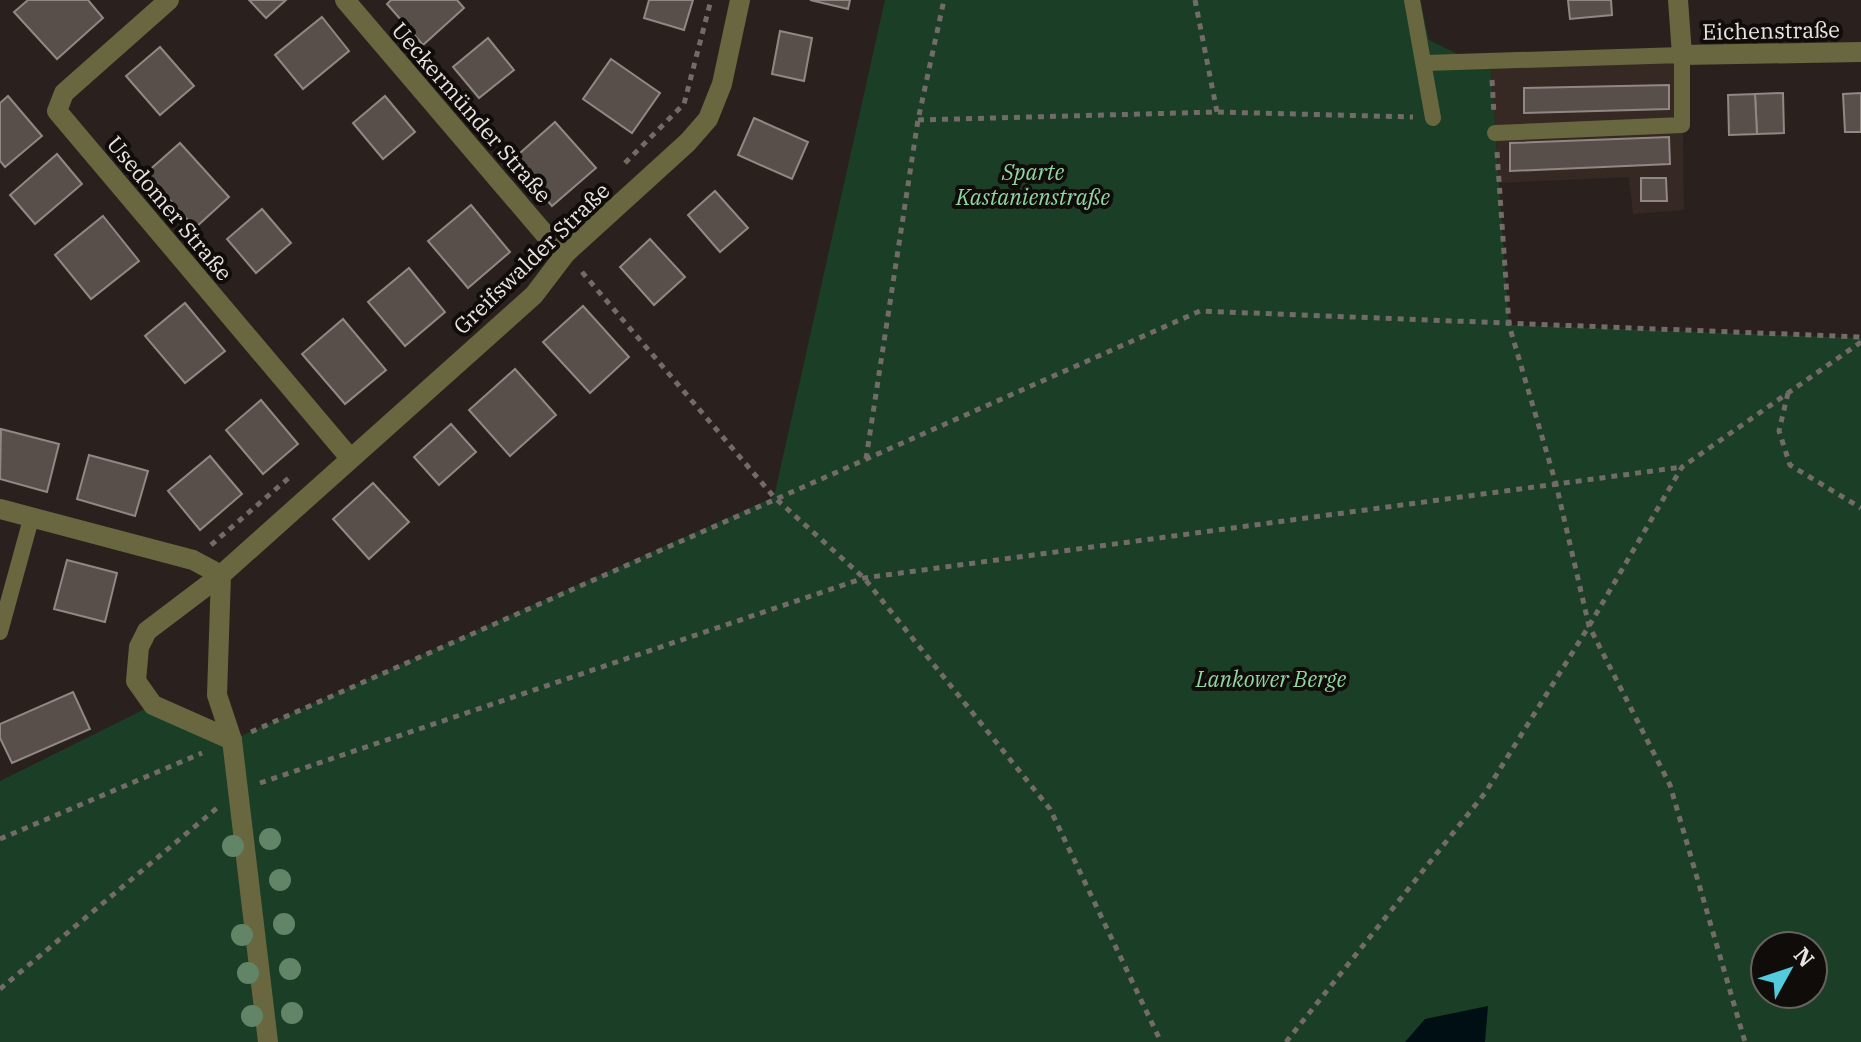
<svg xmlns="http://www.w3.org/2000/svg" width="1861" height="1042" viewBox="0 0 1861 1042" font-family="'IBM Plex Serif',serif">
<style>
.built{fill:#362822}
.green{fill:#1b3e26;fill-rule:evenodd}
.water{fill:#000f13}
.building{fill:#584f4b;stroke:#918783;stroke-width:2}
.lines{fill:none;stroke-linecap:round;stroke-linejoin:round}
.path{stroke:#736b68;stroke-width:5;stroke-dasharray:6 6;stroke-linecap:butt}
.service{stroke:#69673f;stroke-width:16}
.minor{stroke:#69673f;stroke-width:20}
.tree{fill:#628467}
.labels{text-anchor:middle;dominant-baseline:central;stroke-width:8;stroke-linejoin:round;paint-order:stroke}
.street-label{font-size:22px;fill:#e9e3e1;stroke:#100c0a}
.park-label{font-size:22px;font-style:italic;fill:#90d5a2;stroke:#100c0a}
</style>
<rect width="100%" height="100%" fill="#2a211e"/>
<polygon class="built" points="1682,55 1684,210 1633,214 1629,177 1499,183 1490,60"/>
<path class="green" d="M885 0H1420L1429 40 1491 70 1509 325 1861 338V1042H0V781L153 705 232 740 774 497ZM1765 946H1813V994H1765Z"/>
<polygon class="water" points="1488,1006 1485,1042 1405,1042 1425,1019"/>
<g class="building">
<polygon points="28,0 88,0 103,18 57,59 14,12"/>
<polygon points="249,0 286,0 266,18"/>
<polygon points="391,0 457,0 464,8 423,45 387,4"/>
<polygon points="649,0 693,0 684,30 644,18"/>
<polygon points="810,0 850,0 848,9"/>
<polygon points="1568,0 1611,0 1612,15 1570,19"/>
<polygon points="322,17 349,51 303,89 275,55"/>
<polygon points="780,31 812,38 804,81 772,74"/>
<polygon points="488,38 514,70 479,98 453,67"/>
<polygon points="160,47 194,86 160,115 126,76"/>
<polygon points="611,59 660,93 632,133 583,99"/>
<polygon points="1669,85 1669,109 1524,113 1524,88"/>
<polygon points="1783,93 1784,133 1757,134 1755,94"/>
<polygon points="1861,93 1861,132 1845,132 1843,94"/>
<polygon points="1755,94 1757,134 1729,135 1728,95"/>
<polygon points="8,96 42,136 5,167 0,161 0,103"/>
<polygon points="385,96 415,132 383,159 353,123"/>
<polygon points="754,118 808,142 792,179 738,155"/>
<polygon points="555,122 596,168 552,206 512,160"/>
<polygon points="1669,137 1670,164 1510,171 1510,143"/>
<polygon points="180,143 229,197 195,228 146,173"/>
<polygon points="57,154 82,184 35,224 10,195"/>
<polygon points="1641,178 1666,178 1667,201 1641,201"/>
<polygon points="715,191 748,228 720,252 688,215"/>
<polygon points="471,205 510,252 468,288 428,241"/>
<polygon points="262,209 291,243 256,273 227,239"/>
<polygon points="103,216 139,261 91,299 55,255"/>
<polygon points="650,239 685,277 654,305 620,267"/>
<polygon points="409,268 445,312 405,346 368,302"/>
<polygon points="185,303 225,351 185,383 145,336"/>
<polygon points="583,306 629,357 590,393 543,342"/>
<polygon points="343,319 386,370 345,404 302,354"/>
<polygon points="515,369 556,415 510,456 469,410"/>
<polygon points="261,400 298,444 263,474 226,430"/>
<polygon points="451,424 476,452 439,485 414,457"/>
<polygon points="1,429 59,444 47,492 0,479"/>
<polygon points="89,455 148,471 135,516 77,499"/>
<polygon points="210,456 242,494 200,530 168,491"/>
<polygon points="373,483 409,522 369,559 333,519"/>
<polygon points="67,560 117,573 105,622 54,609"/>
<polygon points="73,692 90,729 12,763 0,738 0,724"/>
</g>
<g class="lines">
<g class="path">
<polyline points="1195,0 1217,112"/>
<polyline points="1492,80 1494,114"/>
<polyline points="918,120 1217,112 1413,117"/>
<polyline points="1497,152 1509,325 1556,484 1589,626 1670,785 1745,1042"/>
<polyline points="625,163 684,104 711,0"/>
<polyline points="582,272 774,497 864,578 1050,809 1161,1042"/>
<polyline points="1788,393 1779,431 1790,465 1861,508"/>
<polyline points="866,459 918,120 944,0"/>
<polyline points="211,545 291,476"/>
<polyline points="251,732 1200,311 1861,337"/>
<polyline points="260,783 864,578 1682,467"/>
<polyline points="0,839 202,753"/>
<polyline points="0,989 217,808"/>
<polyline points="1286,1042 1485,793 1589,626 1682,467 1861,342"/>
</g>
<g class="service">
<polyline points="1412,0 1433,118"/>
<polyline points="1425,63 1682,55 1682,125 1495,133"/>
<polyline points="0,632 31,519"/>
</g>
<g class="minor">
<polyline points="169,0 64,93 57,111 350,458"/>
<polyline points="345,0 549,239 566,253"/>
<polyline points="1678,0 1682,55 1861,52"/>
<polyline points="0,509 193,560 221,575"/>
<polyline points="221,575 217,695 232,740 268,1042"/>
<polyline points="232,740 153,705 136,681 139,647 147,631 221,575 534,295 566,253 688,142 708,119 722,84 740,0"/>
</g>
</g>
<g class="tree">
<circle cx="270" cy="839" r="11"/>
<circle cx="233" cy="846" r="11"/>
<circle cx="280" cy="880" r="11"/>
<circle cx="284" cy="924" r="11"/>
<circle cx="242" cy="935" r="11"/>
<circle cx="290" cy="969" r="11"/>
<circle cx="248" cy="973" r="11"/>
<circle cx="292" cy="1013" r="11"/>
<circle cx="252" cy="1016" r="11"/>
</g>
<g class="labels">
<g class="street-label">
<text transform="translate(1771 30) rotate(-1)">Eichenstraße</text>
<text transform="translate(472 112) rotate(49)">Ueckermünder Straße</text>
<text transform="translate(170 208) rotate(50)">Usedomer Straße</text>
<text transform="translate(531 258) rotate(-44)">Greifswalder Straße</text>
</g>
<g class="park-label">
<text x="1033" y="171">Sparte<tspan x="1033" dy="25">Kastanienstraße</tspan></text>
<text x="1271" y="678">Lankower Berge</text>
</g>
</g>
<g transform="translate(1789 970) rotate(50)"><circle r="38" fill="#100c0a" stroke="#676260" stroke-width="2"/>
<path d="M0-6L14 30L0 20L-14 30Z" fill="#54cadd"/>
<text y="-12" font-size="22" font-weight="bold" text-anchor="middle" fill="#e9e3e1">N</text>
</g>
</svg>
